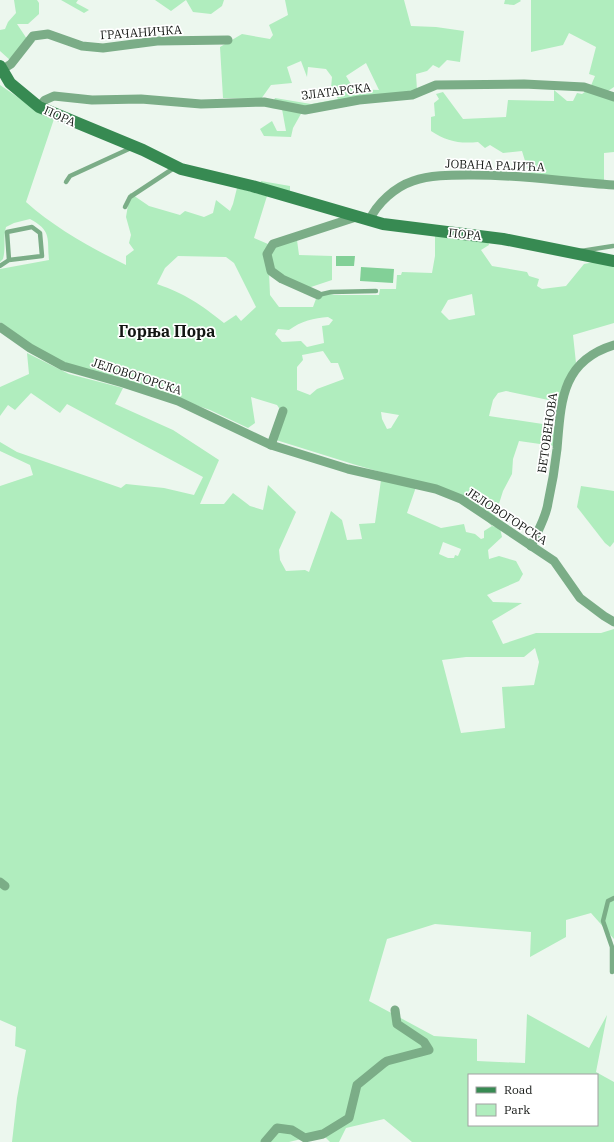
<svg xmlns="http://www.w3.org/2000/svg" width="614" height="1142" viewBox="0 0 614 1142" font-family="'IBM Plex Serif',serif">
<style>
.green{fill:#b0edbe;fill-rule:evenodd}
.water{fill:#82d097}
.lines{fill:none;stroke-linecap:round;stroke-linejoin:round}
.lane{stroke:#7bad87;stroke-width:4.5}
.street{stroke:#7bad87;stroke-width:9}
.secondary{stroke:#378a52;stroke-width:12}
.labels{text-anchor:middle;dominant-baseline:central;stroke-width:3.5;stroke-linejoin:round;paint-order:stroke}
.street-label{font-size:12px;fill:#131613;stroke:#fff}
.district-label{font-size:16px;font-weight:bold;fill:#131613;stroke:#fff}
</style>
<rect width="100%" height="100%" fill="#ecf7ee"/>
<g class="green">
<polygon points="14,0 37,0 39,3 39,14 28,24 17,24 27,39 10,60 0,51 0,30 5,29 8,22 16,13"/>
<polygon points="61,0 78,0 76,3 89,10 84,13"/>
<polygon points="155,0 224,0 222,6 211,14 193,12 186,0 171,11"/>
<path d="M285 0H404L411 26 436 27 464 31 460 62 447 60 439 68 433 65 427 71 416 74 417 90 302 112 293 128 291 137 264 136 260 129 272 121 277 131H286L282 109 270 108 275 98 311 104 338 99 331 88 332 77 326 69 308 67 307 77 301 61 287 67 292 83 271 85 261 99 223 98 220 47 242 34 270 39 273 35 269 25 288 15ZM366 63 379 90 354 89 346 76Z"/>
<polygon points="505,0 520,0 521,1 514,5 504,4"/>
<path d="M531 0H614V87L608 91 614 98V152L604 153V181L529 174 522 151 503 153 490 145 485 148 478 142C459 144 446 141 431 131V117L435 116 434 103 439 99 436 94 443 92 463 119 506 117 508 100 554 101V90L567 101H573L577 93 582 94 590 88 595 76 589 74 596 47 569 33 563 45 531 52Z"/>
<path d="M0 85 38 111 54 119 26 202C55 228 91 248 126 265V256L134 250 129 243 131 235 126 217 130 193 149 206 180 215 185 211 204 217 213 213 216 200 230 211 233 204 237 188 267 196 254 238 275 247 297 240 299 255 332 256V280L308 288 269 272 270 295 279 307H313L317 296 329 293 334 295H379L380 289H396L397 275H401L402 272 432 273 435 256V236L488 241 489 245 481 250 492 266 527 272 529 276 539 279 537 286 542 289 566 286 584 264 614 258V323L573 335 576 363 563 384 558 402 506 391 498 393 493 400 489 416 556 426 554 446 519 441 513 459 512 474 503 491 492 526 500 528 502 537 488 550 489 559 499 556 516 561 523 574 519 581 487 595 493 602 522 603 492 621 503 644 536 633H601L614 629V939L591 913 566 920V937L530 957 531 932 435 924 387 939 369 1001 434 1036 477 1039V1061L525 1063 527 1014 589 1048 607 1015 596 1072 614 1082V1142H412L384 1119 346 1128 339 1142H330L322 1134 289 1142H12L17 1098 26 1050 15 1046 16 1027 0 1020V486L33 475 30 465 0 451V442L17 452 121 488 126 484 164 488 194 495 203 477 67 404 60 413 31 393 15 410 8 405 0 416V387L29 374 27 353 69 374 123 388 115 404 173 430 219 460 200 504H224L233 493 250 506 263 510 268 485 296 512 279 550 280 560 286 571 305 570 309 572 331 511 342 520 347 540 362 539 359 524 375 523 381 480 416 487 407 513 441 528 464 524 466 532 475 534 481 539 484 538V531L492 526 458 494 356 465 276 440 281 411 277 405 251 397 255 423 248 428 210 410 105 374 57 363 0 322V269L49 260C47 238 52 231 30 219L14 223 6 227C3 238 6 248 3 259L0 262ZM178 256 226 257 234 263 256 307 241 321 236 315 224 323C200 304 186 294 157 284L165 268ZM472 294 475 315 449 320 441 312 448 300ZM328 317 333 320 329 325 322 326 324 343 307 347 301 341 282 342 275 334 278 329 289 330C301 321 314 318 328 317ZM323 351 331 363H338L344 379 317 389 310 395 297 390V367L303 360 302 355ZM381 412 399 415 391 428 387 429 382 419ZM443 542 461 549 458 556 455 555 454 558H448L439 554ZM535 648 539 662 534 685 502 687 505 728 461 733 442 660 466 657H524ZM469 1075H597V1125H469Z"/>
<polygon points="261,181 290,186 290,193 260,184"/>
<polygon points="581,486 614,491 614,542 610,547 605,543 577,507"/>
</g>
<g class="water">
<polygon points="336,256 355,256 354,266 336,266"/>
<polygon points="361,267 394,269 393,283 360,281"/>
</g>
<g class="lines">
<g class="lane">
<polyline points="66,182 70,176 131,148"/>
<polyline points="125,207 130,197 174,168"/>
<polyline points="581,251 613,246"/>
<polyline points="0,266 9,260 42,256 40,233 32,227 7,232 9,260"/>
<polyline points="318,295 331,292 376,291"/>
<polyline points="612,972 612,947 603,921 608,901 614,898"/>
</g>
<g class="street">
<polyline points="0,71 11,64 33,36 48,34 82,46 103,48 157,41 228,40"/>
<polyline points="39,107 45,100 54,96 92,100 141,99 201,104 264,102 305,110 359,100 412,95 436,85 524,84 584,87 614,97"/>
<path d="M369 221C377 203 395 187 413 181 430 175 450 175 468 175 517 174 565 182 614 185"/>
<polyline points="318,295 282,279 271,271 267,254 273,244 356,217"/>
<polyline points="0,327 30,348 63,366 123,383 178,401 271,445 348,469 436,489 461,499 554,561 580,598 604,616 614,622"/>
<polyline points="271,445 283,411"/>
<path d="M531 546C537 532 546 518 548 503 552 485 555 467 557 449 561 402 561 361 614 345"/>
<polyline points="0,882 5,886"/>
<polyline points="265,1142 277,1128 292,1130 305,1138 323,1134 349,1118 357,1085 384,1063 387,1061 429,1050 424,1042 397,1024 395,1010"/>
</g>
<polyline class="secondary" points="0,66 10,83 39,107 143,150 181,169 252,186 383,224 503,239 614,261"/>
</g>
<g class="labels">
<g class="street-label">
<text transform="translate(141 32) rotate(-4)">ГРАЧАНИЧКА</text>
<text transform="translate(336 91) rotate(-7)">ЗЛАТАРСКА</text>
<text transform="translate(60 116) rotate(24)">ПОРА</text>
<text transform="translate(495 165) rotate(2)">ЈОВАНА РАЈИЋА</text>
<text transform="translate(465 234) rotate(6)">ПОРА</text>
<text transform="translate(137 376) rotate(18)">ЈЕЛОВОГОРСКА</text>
<text transform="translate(547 433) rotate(-82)">БЕТОВЕНОВА</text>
<text transform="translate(507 516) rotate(33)">ЈЕЛОВОГОРСКА</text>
</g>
<g class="district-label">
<text x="167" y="331">Горња Пора</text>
</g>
</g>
<rect x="468" y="1074" width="130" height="52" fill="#ffffff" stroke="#a1a2a1"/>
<rect x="476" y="1087" width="20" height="6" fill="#378a52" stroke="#a1a2a1"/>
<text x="504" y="1094" font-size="12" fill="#131613">Road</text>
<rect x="476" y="1104" width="20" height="12" fill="#b0edbe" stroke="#a1a2a1"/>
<text x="504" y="1114" font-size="12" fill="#131613">Park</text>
</svg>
